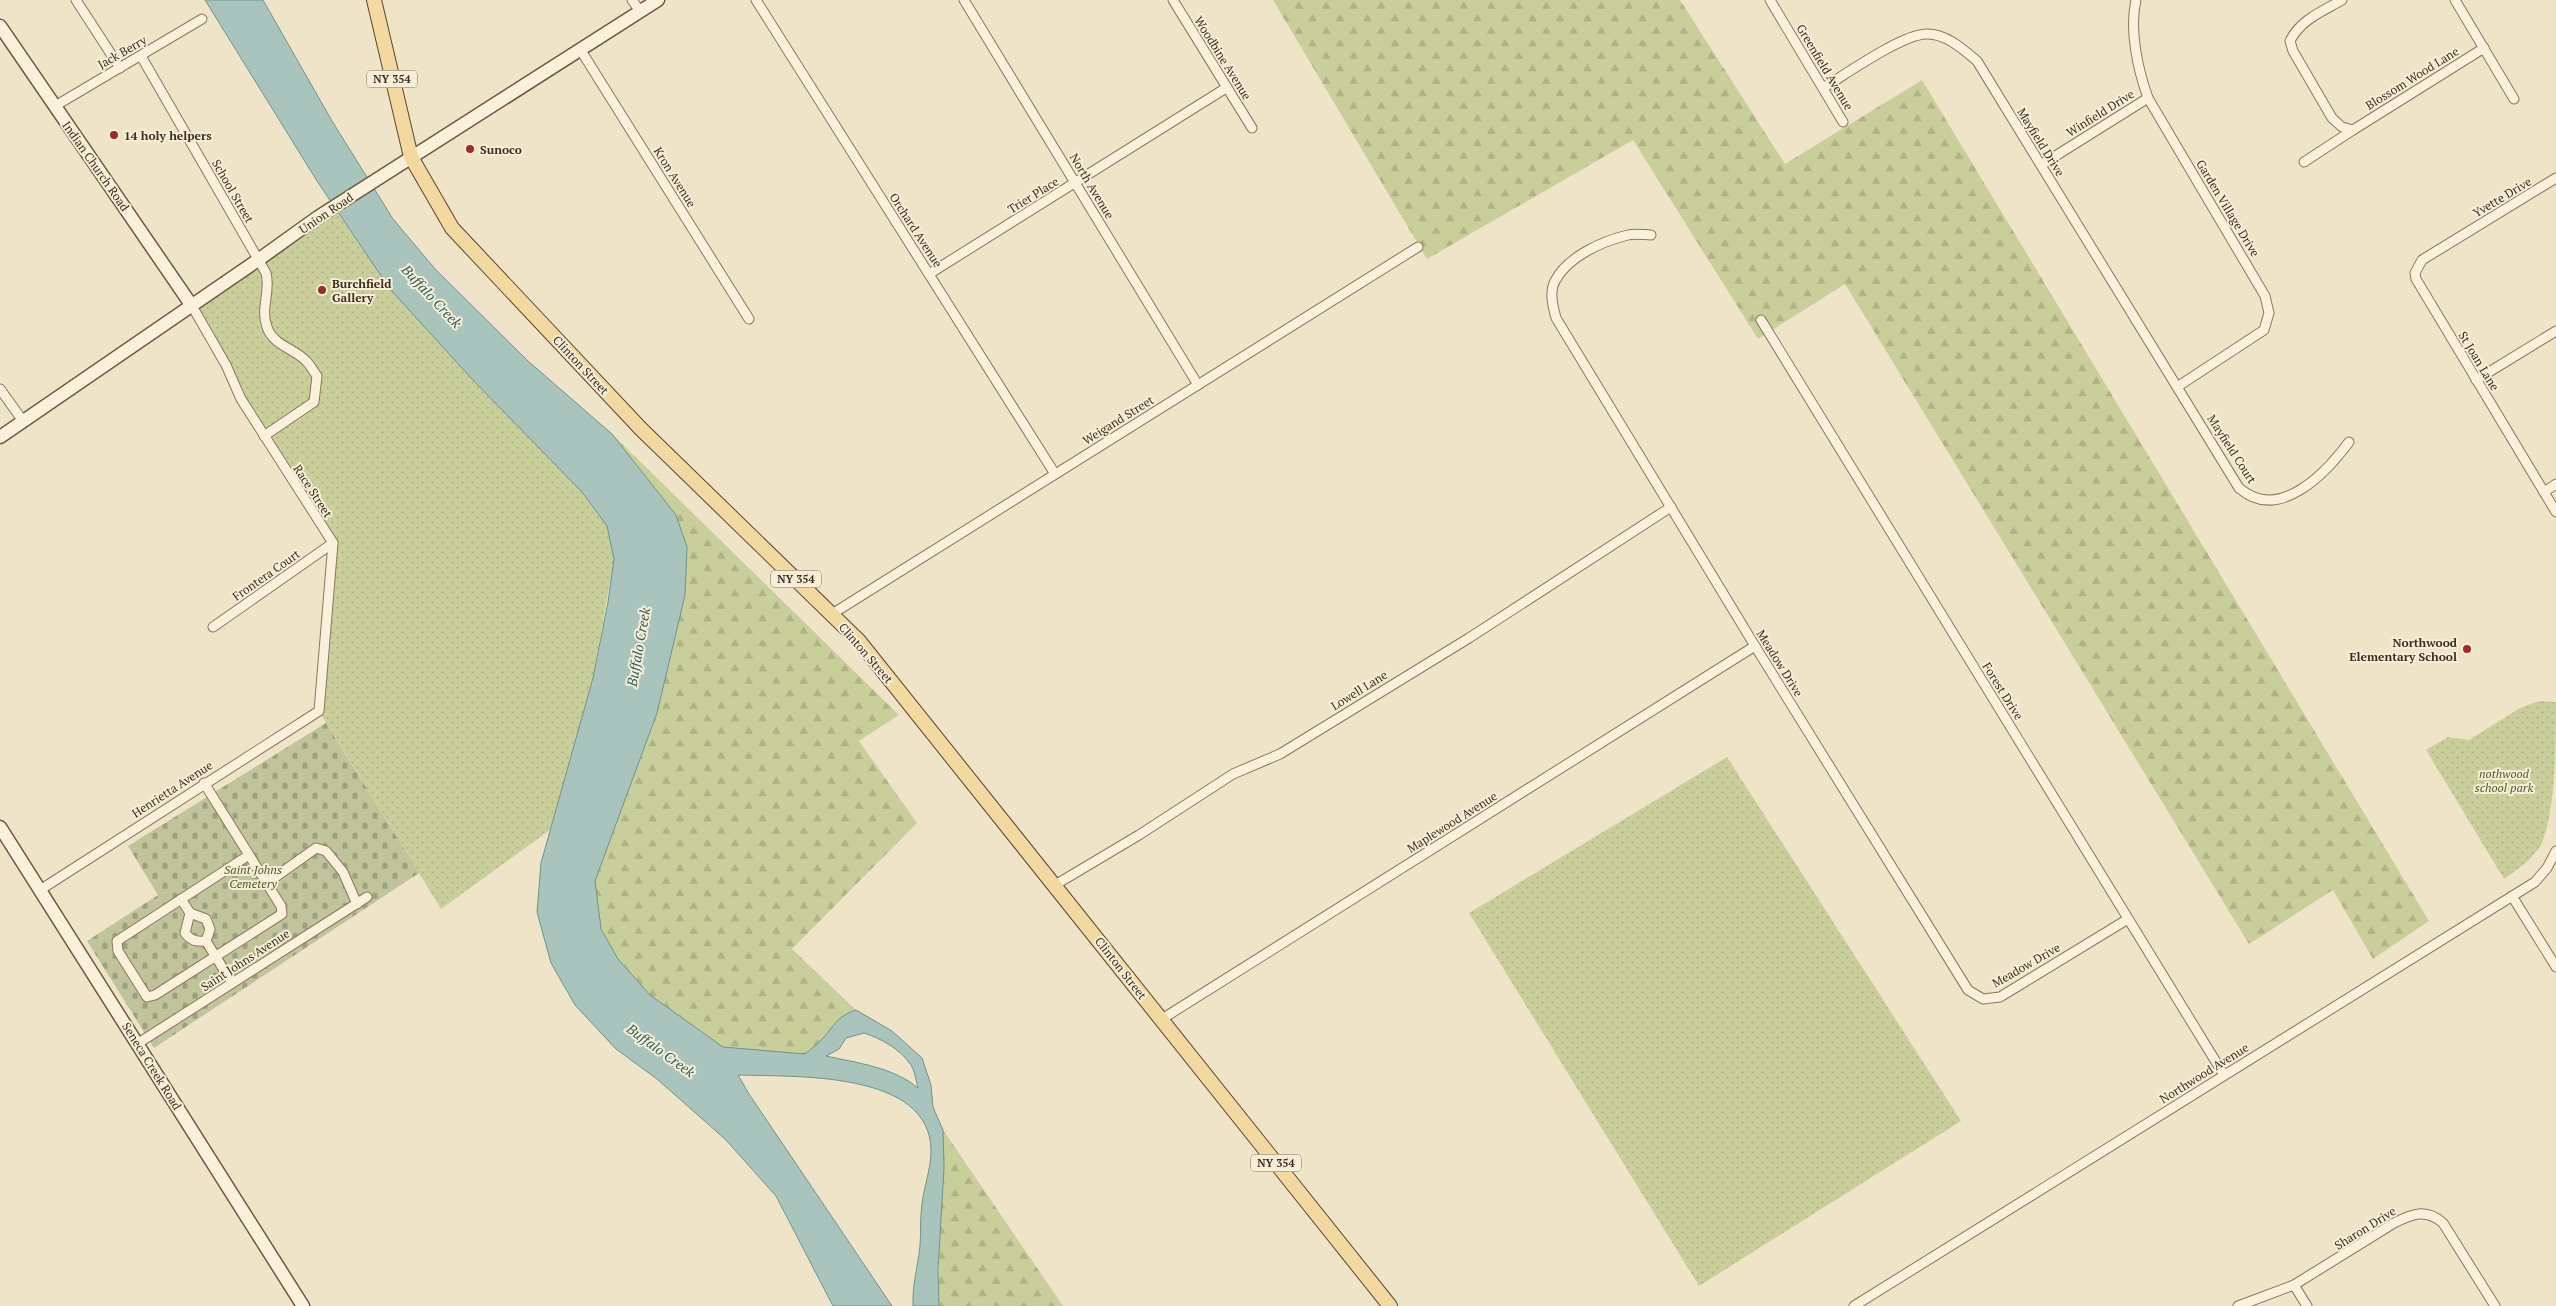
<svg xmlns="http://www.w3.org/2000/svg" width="2556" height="1306" viewBox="0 0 2556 1306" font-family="'PT Serif',serif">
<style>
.green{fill:url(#green-dots)}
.forest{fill:url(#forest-firs)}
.cemetery{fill:url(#cemetery-stones)}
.water{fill:#a9c4bc;stroke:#6f938a;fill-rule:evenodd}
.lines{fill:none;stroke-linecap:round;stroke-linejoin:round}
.street-casing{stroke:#8d765c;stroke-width:11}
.secondary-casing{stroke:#6f573f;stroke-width:15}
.primary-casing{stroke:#5b4430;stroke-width:16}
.street{stroke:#faf1dc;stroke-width:9}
.secondary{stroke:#faf1dc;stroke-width:12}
.primary{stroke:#f3d9a0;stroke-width:14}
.poi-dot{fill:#9e2a2b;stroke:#f7eed8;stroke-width:2}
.labels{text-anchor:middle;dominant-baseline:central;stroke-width:4;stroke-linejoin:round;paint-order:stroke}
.shield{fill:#f7eed8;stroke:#756857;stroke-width:1}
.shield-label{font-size:11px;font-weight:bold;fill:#3d2e20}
.street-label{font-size:12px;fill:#3d2e20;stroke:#f7eed8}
.poi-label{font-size:12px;font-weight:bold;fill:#3d2e20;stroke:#f7eed8;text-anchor:start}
.park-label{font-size:12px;font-style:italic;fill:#4d5a26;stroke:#f7eed8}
.water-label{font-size:14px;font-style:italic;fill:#2f5d5a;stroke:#f7eed8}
</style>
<defs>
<pattern id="green-dots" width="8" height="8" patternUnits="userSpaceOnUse" patternTransform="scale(1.25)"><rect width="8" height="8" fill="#c9cf9b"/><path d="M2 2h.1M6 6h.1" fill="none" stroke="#aeb285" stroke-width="1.8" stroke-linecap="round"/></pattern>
<pattern id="forest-firs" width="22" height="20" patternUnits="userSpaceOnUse" patternTransform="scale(1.25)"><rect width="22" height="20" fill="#c9cf9b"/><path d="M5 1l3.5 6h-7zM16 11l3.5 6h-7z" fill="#aeb285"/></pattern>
<pattern id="cemetery-stones" width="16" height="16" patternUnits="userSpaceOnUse" patternTransform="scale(1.25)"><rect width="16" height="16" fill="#bfc49a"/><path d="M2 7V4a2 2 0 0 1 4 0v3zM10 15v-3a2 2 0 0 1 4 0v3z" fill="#9ca07d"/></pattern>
</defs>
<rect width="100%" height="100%" fill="#f0e4c8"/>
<g class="green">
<polygon points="335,209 390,289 582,492 607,526 614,559 593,678 550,830 441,909 319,711 333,543 293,483 192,306"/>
<path d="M2539 701 2556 702C2556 744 2556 810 2541 845 2532 860 2518 869 2504 879L2426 750 2448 737 2469 740 2520 708Z"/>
<polygon points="1727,757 1961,1121 1699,1286 1469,913"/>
</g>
<g class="forest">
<polygon points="1273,0 1680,0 1785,164 1922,80 2429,921 2373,959 2333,890 2249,944 1845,284 1758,339 1633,140 1427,259"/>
<path d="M612 434 899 715 859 741 917 823 792 949 856 1010C836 1017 836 1024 823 1038 818 1044 811 1049 805 1054L723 1047 650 995 618 959 601 929 595 881 657 713 685 595 676 515Z"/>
<path d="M943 1130 1063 1306H939C937 1247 945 1189 943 1130Z"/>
</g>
<polygon class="cemetery" points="326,723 419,873 154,1048 87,941 158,895 128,846"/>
<path class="water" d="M205 0H263L332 121 393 219 436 270 528 361 612 434 676 515 687 547 685 595 657 713 595 881 601 929 618 959 650 995 723 1047 805 1054C811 1049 818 1044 823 1038 836 1024 836 1017 856 1010L892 1031 922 1058 931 1085 933 1107 943 1130 944 1168 938 1270 939 1306H913C912 1285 918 1266 920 1246 921 1232 920 1217 922 1204 924 1187 931 1168 931 1151 931 1070 794 1077 738 1075L749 1094 892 1306H833L776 1196 725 1139 657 1079 616 1049 575 1005 551 963 537 912 541 863 593 678 608 602 614 559 607 526 582 492 471 378 390 289 317 181ZM864 1033C882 1039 900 1049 911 1065 915 1071 916 1081 918 1088 893 1067 857 1063 826 1056L839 1049 846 1038Z"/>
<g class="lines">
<g class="street-casing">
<g id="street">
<polyline points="76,0 120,68"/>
<polyline points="632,0 640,11"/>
<polyline points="756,0 1055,474"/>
<polyline points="964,0 1198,385"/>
<polyline points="1173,0 1252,128"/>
<polyline points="1770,0 1843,122"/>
<path d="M2136 0C2129 30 2138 70 2148 98L2265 296 2269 313 2264 330 2177 387"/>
<path d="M2342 0C2323 11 2300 20 2290 41L2293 51 2332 118 2342 127 2353 130 2484 48"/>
<polyline points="2455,0 2514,99"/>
<polyline points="580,49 749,319"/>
<path d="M141 56 266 273C271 291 260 309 267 327 273 345 293 348 305 360 310 364 313 371 317 376L314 402 264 436"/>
<path d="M1823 88C1846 74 1901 35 1926 34 1945 33 1963 49 1977 61L2239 488C2279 523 2326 473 2349 442"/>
<polyline points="55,106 202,19"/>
<polyline points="2304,162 2353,130"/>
<polyline points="2041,165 2148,98"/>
<polyline points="2556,178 2422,260 2415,273 2416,279 2556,512"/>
<path d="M1651 235C1644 235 1635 233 1628 235 1603 241 1568 256 1555 281 1549 292 1553 307 1556 318L1755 646 1968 990 1983 999 2000 997 2128 919"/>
<polyline points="929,274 1226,88"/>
<polyline points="1761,320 2224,1075"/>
<polyline points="2476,380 2556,331"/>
<polyline points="0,389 23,421"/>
<polyline points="2544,492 2556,484"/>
<polyline points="832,614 1418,247"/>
<polyline points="213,627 333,543"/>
<polyline points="204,783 281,906 282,914 155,995 147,997 118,951 117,941 249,855"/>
<polyline points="267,883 316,848 326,851 343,872 357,904"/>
<polyline points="1055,885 1139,835 1233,774 1280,754 1469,638 1671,507"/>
<polyline points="40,890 319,711 333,543 241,399 226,365 192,306"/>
<polyline points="2512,896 2556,967"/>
<polyline points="181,899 190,913 206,919 210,929 206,941 232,983"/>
<path d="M190 913 185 933C191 941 197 942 206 941"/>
<polyline points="1162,1019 1755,646"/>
<polyline points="137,1044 367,897"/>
<polyline points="2294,1285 2307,1306"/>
<polyline points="1854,1306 2535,882 2547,868 2556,851"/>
<path d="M2238 1306 2294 1285 2394 1223C2412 1214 2426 1208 2443 1223L2495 1306"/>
</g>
</g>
<g class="secondary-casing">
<g id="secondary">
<polyline points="0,26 192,306"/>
<polyline points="0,437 258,260 318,217 658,0"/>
<polyline points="0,827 303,1306"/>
</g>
</g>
<g class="primary-casing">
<polyline id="primary" points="374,0 411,157 452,228 641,429 859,641 1390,1306"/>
</g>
<use href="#street" class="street"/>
<use href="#secondary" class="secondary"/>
<use href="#primary" class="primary"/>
</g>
<g class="poi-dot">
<circle cx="114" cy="135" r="5"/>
<circle cx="470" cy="149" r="5"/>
<circle cx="322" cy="290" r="5"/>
<circle cx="2467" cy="649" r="5"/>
</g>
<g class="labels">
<g class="shield">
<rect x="367" y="70.5" width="50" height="17" rx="4"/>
<rect x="771" y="570.5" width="50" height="17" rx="4"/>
<rect x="1251" y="1154.5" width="50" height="17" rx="4"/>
</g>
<g class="shield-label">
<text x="392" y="79">NY 354</text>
<text x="796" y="579">NY 354</text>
<text x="1276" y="1163">NY 354</text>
</g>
<g class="street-label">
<text transform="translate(122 52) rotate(-30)">Jack Berry</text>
<text transform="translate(1223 58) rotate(58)">Woodbine Avenue</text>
<text transform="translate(1825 67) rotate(59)">Greenfield Avenue</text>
<text transform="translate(2412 78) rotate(-32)">Blossom Wood Lane</text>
<text transform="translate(2100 113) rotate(-32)">Winfield Drive</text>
<text transform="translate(2041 142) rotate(58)">Mayfield Drive</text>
<text transform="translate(96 166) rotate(55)">Indian Church Road</text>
<text transform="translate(675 177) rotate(58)">Kron Avenue</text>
<text transform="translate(1092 186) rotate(59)">North Avenue</text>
<text transform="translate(233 191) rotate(60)">School Street</text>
<text transform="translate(1033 195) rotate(-32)">Trier Place</text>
<text transform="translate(2502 197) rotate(-31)">Yvette Drive</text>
<text transform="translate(2228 208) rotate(59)">Garden Village Drive</text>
<text transform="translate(326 213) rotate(-34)">Union Road</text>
<text transform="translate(916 230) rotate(57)">Orchard Avenue</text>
<text transform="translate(2479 361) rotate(59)">St Joan Lane</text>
<text transform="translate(581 365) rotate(47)">Clinton Street</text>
<text transform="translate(1118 420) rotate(-32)">Weigand Street</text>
<text transform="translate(2232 449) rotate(57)">Mayfield Court</text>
<text transform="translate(313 491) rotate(57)">Race Street</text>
<text transform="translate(266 575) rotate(-35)">Frontera Court</text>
<text transform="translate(866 653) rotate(49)">Clinton Street</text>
<text transform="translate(1780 663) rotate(58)">Meadow Drive</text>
<text transform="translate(1359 690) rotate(-32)">Lowell Lane</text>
<text transform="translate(2003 691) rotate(58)">Forest Drive</text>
<text transform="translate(172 789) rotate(-33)">Henrietta Avenue</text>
<text transform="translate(1452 822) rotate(-32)">Maplewood Avenue</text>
<text transform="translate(245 960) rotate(-33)">Saint Johns Avenue</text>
<text transform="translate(2026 965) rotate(-30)">Meadow Drive</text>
<text transform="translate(1121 968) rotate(52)">Clinton Street</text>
<text transform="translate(152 1066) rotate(58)">Seneca Creek Road</text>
<text transform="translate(2204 1073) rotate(-32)">Northwood Avenue</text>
<text transform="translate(2365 1228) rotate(-32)">Sharon Drive</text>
</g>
<g class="poi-label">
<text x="124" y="135">14 holy helpers</text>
<text x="480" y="149">Sunoco</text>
<text x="332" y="283">Burchfield<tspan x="332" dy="14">Gallery</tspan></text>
<text x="2457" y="642" text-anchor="end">Northwood<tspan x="2457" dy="14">Elementary School</tspan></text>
</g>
<g class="park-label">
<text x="2504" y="773">nothwood<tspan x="2504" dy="14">school park</tspan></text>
<text x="253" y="869">Saint Johns<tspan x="253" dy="14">Cemetery</tspan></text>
</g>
<g class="water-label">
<text transform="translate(432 296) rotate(47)">Buffalo Creek</text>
<text transform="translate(638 647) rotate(-80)">Buffalo Creek</text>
<text transform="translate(661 1050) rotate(36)">Buffalo Creek</text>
</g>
</g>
</svg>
